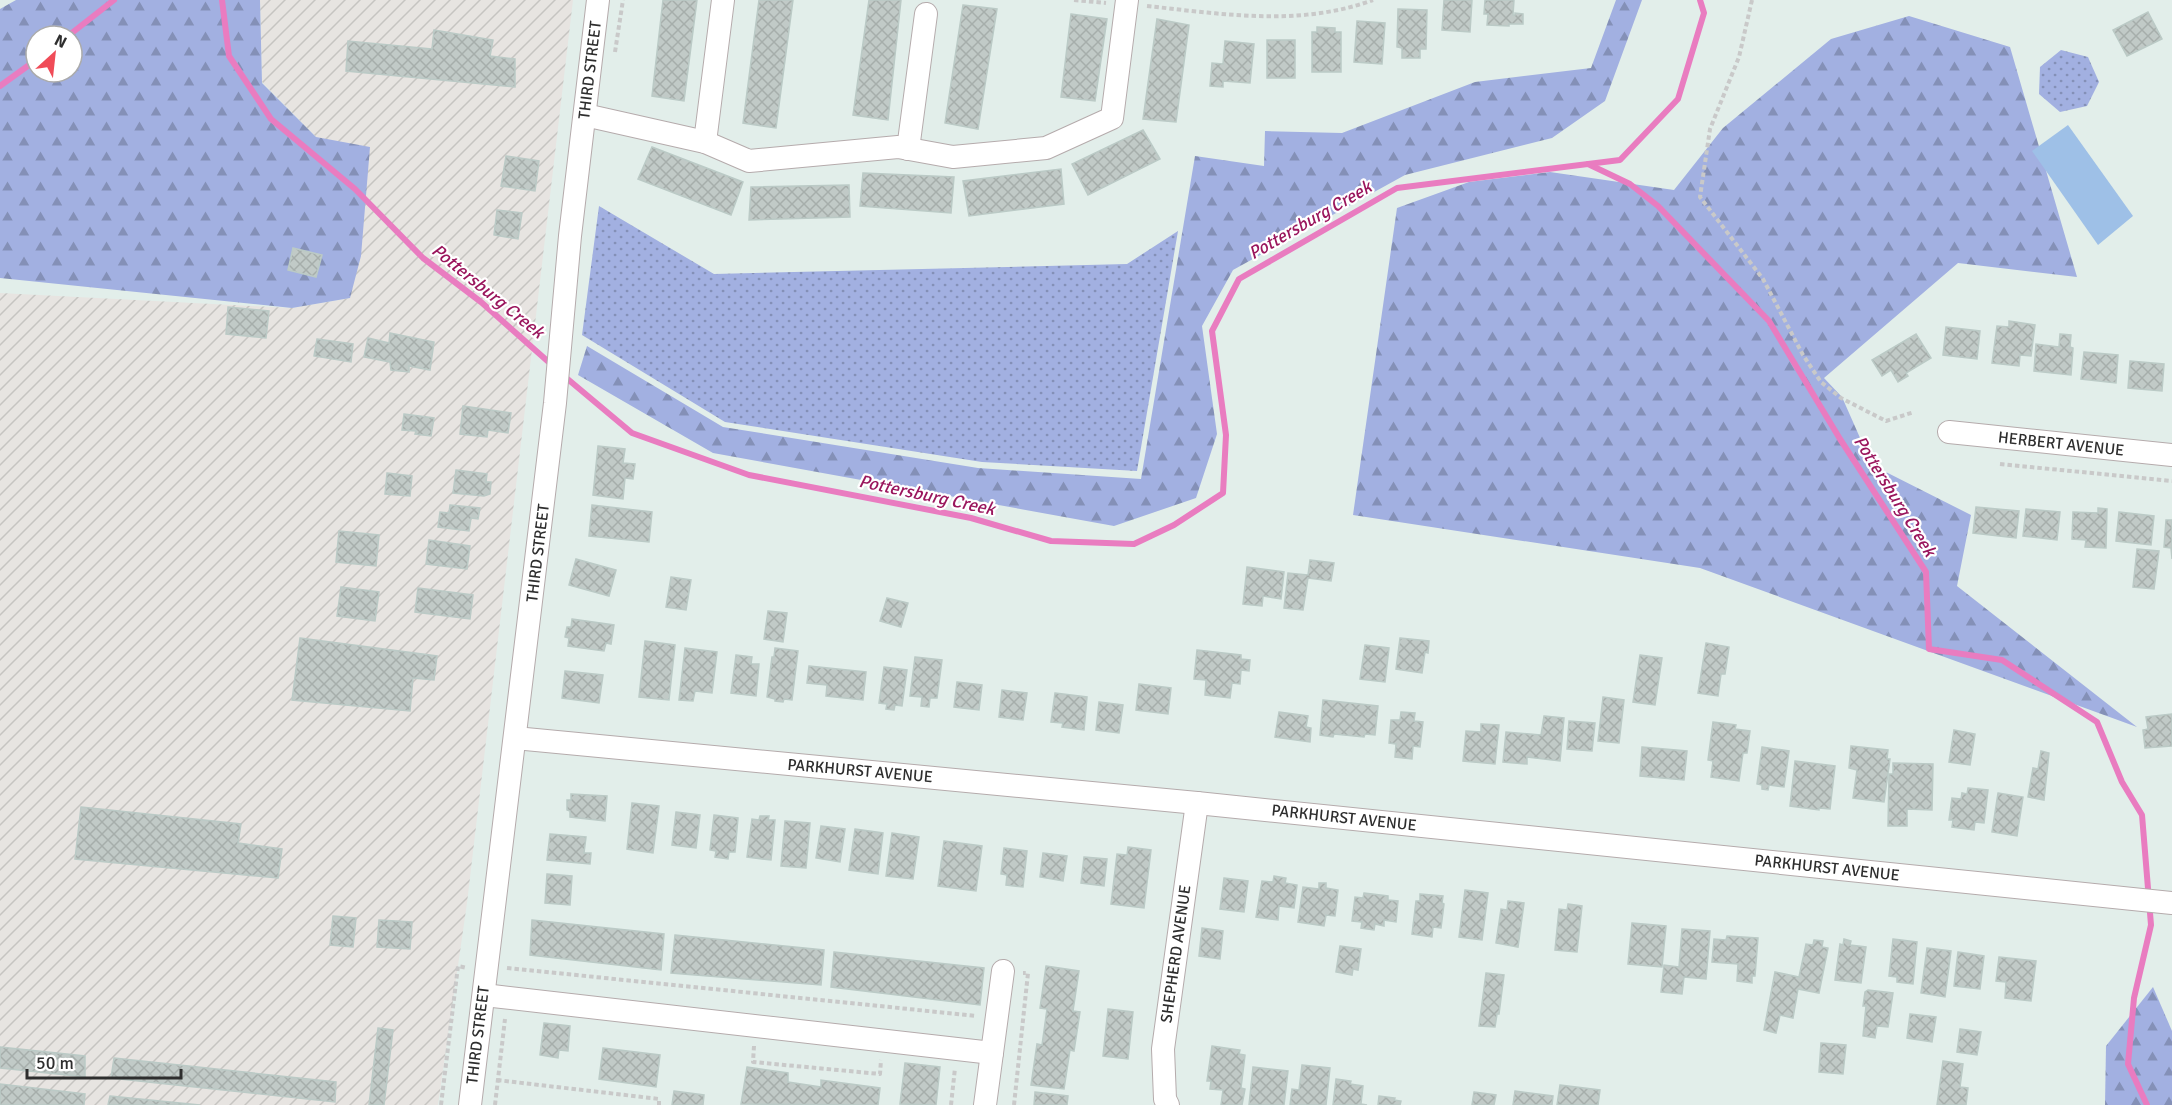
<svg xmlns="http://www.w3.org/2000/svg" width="2172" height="1105" viewBox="0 0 2172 1105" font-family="Signika,sans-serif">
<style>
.industrial{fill:url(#industrial-furrows)}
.green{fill:url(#green-dots)}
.forest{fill:url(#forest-firs);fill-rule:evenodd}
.pitch{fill:#9ec0e7}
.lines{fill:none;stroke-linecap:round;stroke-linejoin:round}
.stream{stroke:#e97cc0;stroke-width:6}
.building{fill:url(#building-cross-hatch);stroke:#bbcac6;stroke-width:1.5}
.minor-casing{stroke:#b5abac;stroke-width:24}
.path{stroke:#c9c9c9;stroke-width:4;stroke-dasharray:4.5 3;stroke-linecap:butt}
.minor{stroke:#fff;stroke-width:22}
.labels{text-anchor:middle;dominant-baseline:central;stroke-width:4.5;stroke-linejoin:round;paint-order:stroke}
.street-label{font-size:16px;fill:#2e2e2e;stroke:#fff}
.water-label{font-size:18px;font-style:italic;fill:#9a165d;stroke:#fff}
</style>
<defs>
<pattern id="industrial-furrows" width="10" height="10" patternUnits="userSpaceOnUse" patternTransform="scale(1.5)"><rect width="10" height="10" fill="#e7e4e1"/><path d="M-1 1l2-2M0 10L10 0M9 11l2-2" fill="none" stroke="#c6c4c1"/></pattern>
<pattern id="green-dots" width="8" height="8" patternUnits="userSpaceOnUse" patternTransform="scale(1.5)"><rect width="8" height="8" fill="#a2b0e1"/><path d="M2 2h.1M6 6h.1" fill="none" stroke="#8490b7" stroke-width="1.8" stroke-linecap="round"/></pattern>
<pattern id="forest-firs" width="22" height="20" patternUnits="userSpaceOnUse" patternTransform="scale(1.5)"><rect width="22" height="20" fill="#a2b0e1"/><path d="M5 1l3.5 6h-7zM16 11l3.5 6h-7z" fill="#8490b7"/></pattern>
<pattern id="building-cross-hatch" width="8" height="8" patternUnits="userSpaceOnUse" patternTransform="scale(1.5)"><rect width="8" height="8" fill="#c1cac7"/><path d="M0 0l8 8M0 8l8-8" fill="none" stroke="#a6aeab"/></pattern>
</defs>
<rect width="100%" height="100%" fill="#e2eeea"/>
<polygon class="industrial" points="260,0 573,0 467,903 438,1105 0,1105 0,293 292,308 350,298 316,137 262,82"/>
<g class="green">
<polygon points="2061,50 2088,57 2099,82 2087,106 2060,112 2039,94 2040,67"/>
<polygon points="599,206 714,274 1127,264 1178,231 1137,471 982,462 725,422 582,335"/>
</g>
<g class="forest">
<path d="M16 0H260L262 83 316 137 370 147 361 256 350 298 292 308 0 278V9ZM36 36H72V72H36Z"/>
<polygon points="1616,0 1642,0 1605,101 1552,138 1405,175 1233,270 1202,326 1217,434 1196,498 1114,526 713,453 578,375 587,346 723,427 978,468 1141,479 1195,156 1264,166 1265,131 1342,133 1475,82 1591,68"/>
<polygon points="1909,16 2010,47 2077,277 1958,263 1824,378 1842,397 1872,465 1971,515 1957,586 2137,727 1700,568 1353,515 1397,208 1469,182 1550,172 1674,190 1723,128 1831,39"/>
<polygon points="2153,987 2172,1031 2172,1105 2105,1105 2106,1046"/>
</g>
<polygon class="pitch" points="2068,125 2133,216 2098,245 2032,151"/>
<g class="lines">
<g class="stream">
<polyline points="222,0 229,56 271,119 355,189 423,258 481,302 552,365"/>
<polyline points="68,36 114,0"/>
<polyline points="0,86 36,60"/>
<polyline points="1588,164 1630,184 1658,206 1769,321 1840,439 1926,572 1929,649 2002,660 2097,722 2122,782 2142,815 2151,925 2134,998 2128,1064 2147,1105"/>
<polyline points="564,376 632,433 749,475 971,518 1051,541 1134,544 1174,525 1223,493 1226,435 1212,331 1239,279 1397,188 1620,160 1678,99 1704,13 1700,0"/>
</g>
</g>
<g class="building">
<polygon points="663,0 697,0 684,101 652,96"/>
<polygon points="759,0 793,0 776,128 743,123"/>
<polygon points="869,0 901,0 888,120 853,115"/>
<polygon points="1444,0 1472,0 1470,32 1442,30"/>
<polygon points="1485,0 1514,0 1513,15 1515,15 1515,13 1523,14 1523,24 1509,24 1509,26 1487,25 1488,14 1484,14"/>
<polygon points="963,5 997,9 978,129 945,123"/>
<polygon points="1398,9 1427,10 1426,49 1420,49 1420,58 1402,58 1402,48 1397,47"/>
<polygon points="2148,12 2162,39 2127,56 2113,30"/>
<polygon points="1071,14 1107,19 1095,101 1061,97"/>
<polygon points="1157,19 1189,25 1176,122 1143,119"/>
<polygon points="1357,21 1385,23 1382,64 1354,62"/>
<polygon points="1317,27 1335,28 1335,32 1341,32 1341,72 1312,72 1312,32 1317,32"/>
<polygon points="434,30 493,40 490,56 515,59 515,87 346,71 348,41 432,49"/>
<rect x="1267" y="40" width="28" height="38"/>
<polygon points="1225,41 1254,44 1250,83 1223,81 1223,87 1210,86 1212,63 1223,64"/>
<polygon points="1143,130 1160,159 1088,195 1072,164"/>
<polygon points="652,147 743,182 731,215 638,179"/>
<polygon points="506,156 539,161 535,191 501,186"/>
<polygon points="1061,169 1064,204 969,216 963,181"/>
<polygon points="863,173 954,177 951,213 860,206"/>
<polygon points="849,185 850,217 749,220 751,187"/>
<polygon points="497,210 522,213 518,239 494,235"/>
<polygon points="293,248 322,255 316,277 288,270"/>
<polygon points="228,307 269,311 266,338 226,334"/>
<polygon points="2009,321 2035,325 2031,356 2020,355 2019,366 1992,363 1997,326 2009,327"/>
<polygon points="1946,327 1980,331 1977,359 1943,355"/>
<polygon points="390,333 434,342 430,370 409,366 409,372 391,370 390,362 364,357 368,338 389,343"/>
<polygon points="1916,334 1931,358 1906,373 1908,376 1898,382 1891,370 1882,376 1872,360"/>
<polygon points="2060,334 2071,335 2070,347 2073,348 2071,375 2034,371 2036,344 2059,347"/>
<polygon points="317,339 353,344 351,362 314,356"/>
<polygon points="2084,352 2118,355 2116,383 2081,379"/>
<polygon points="2130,361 2164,364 2162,391 2128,388"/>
<polygon points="463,406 511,413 508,433 488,430 487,437 460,434"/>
<polygon points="404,414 434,418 431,436 415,434 416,431 402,430"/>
<polygon points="598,446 625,449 623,463 635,464 633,479 625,478 623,499 593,495"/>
<polygon points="456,470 487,474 486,482 491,482 490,494 484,496 453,493"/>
<polygon points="387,473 412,476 410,496 385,494"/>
<polygon points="450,505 480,508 478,519 471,518 469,531 438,527 440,512 449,513"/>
<polygon points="592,505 652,512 649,542 589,536"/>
<polygon points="1976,507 2019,511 2016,538 1973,533"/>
<polygon points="2098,508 2107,509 2106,548 2085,547 2086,540 2072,539 2073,512 2098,513"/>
<polygon points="2026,509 2060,512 2057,540 2023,536"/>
<polygon points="2119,512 2154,516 2151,545 2116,541"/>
<polygon points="2166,520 2172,520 2172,559 2171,548 2164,547"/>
<polygon points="339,531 379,535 376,566 336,562"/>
<polygon points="429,540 470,546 467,569 426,564"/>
<polygon points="2137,549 2159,551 2154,589 2133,587"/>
<polygon points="576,559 616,570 609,596 569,585"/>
<polygon points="1310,560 1334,563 1331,581 1308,578 1303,610 1284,608 1288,573 1308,575"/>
<polygon points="1247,567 1284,572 1281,599 1263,596 1262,606 1243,604"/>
<polygon points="671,577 691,580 686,610 666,607"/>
<polygon points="341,587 379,592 375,621 337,616"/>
<polygon points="418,588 473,595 470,619 415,612"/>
<polygon points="887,598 908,603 901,627 880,621"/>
<polygon points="768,611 787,613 783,642 764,639"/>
<polygon points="572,619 614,625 611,644 606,643 604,651 568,646 569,638 565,637 567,627 571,627"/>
<polygon points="300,638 437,656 434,680 413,678 410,711 292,700"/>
<polygon points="1400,638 1429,641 1428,653 1425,652 1422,673 1396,669"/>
<polygon points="645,641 675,645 669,700 639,697"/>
<polygon points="1706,643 1729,647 1725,674 1721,674 1718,696 1698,693"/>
<polygon points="1365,645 1389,648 1385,682 1360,679"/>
<polygon points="685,648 717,652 712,693 695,691 693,701 679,700"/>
<polygon points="775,648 798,651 792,700 784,699 783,702 775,701 775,699 767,697 772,657 774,657"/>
<polygon points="1197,650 1241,655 1241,659 1250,660 1249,671 1241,670 1240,684 1232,683 1230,698 1205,695 1206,680 1194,679"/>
<polygon points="736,655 752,657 751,664 759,664 756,696 731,693"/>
<polygon points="1640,655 1662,658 1655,705 1633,702"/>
<polygon points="915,657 942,660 937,698 930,698 929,707 921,706 922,697 910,696"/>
<polygon points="809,666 866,672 863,700 826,696 827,685 807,683"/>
<polygon points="884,667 907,670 902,706 895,705 894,710 886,709 887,704 879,703"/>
<polygon points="565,671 603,675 599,703 562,698"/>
<polygon points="957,682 982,685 979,710 954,707"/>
<polygon points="1139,684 1171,688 1168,714 1136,710"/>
<polygon points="1002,690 1027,693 1023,720 999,717"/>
<polygon points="1055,693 1087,697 1084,730 1062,727 1063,723 1051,722"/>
<polygon points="1603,697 1624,700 1619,743 1598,741"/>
<polygon points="1323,700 1378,706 1375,735 1365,734 1364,737 1334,734 1333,737 1320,735"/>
<polygon points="1099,702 1123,705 1119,733 1096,730"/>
<polygon points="1279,712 1308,716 1306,727 1311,728 1310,742 1275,737"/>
<polygon points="1401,712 1415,713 1414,721 1423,722 1420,747 1413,746 1412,759 1395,757 1396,744 1389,743 1391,720 1400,720"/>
<polygon points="2172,714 2172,746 2145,748 2143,730 2148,729 2146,717"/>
<polygon points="1544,716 1564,718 1560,761 1527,757 1527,764 1503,762 1506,732 1541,735"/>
<polygon points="1569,721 1595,723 1592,751 1567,749"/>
<polygon points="1713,722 1736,725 1735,729 1750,731 1747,753 1743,753 1739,781 1711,777 1713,761 1708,760"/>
<polygon points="1481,724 1499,725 1495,764 1463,761 1466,731 1481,732"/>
<polygon points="1954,730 1975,734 1970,765 1949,762"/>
<polygon points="1851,746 1888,750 1887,759 1890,759 1884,802 1853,798 1857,770 1849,768"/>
<polygon points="1642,747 1687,751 1684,780 1640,776"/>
<polygon points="1762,747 1789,751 1784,787 1769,785 1768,790 1762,789 1762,785 1757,784"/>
<polygon points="2041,751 2049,753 2044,800 2028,797 2033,768 2038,769"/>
<polygon points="1795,761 1835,766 1830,809 1819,808 1819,810 1790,806"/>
<polygon points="1893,763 1933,764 1932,810 1907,809 1907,826 1888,826 1889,774 1893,774"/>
<polygon points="1968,788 1988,790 1984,823 1975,822 1974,830 1952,827 1953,820 1949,820 1952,798 1961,799 1962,793 1967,794"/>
<polygon points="1998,793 2023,797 2017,836 1992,832"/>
<polygon points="571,794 607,796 605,821 570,817 570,811 567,810 567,800 571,800"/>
<polygon points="632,803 659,806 653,853 627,849"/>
<polygon points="81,807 241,824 238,843 282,849 278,878 75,859"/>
<polygon points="676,812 700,815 696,848 672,845"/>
<polygon points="714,815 738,818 735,852 729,852 728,859 715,857 716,851 710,850"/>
<polygon points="760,816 769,816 768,820 775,820 771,860 747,857 752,819 759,820"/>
<polygon points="785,821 810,823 806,868 781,866"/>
<polygon points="821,826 845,829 840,862 816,858"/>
<polygon points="855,829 883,833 878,874 849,870"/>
<polygon points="892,833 919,837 913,879 886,876"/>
<polygon points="550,834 586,837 584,853 591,853 590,864 547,860"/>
<polygon points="944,841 982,846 976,891 938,886"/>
<polygon points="1128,847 1151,850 1144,908 1111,904 1117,854 1127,855"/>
<polygon points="1004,848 1027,851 1023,887 1006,885 1007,875 1001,874"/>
<polygon points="1043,853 1067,856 1063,881 1040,877"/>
<polygon points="1084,857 1107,859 1104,886 1081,883"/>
<polygon points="547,874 572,876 570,905 545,903"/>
<polygon points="1274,876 1286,878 1285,883 1297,885 1294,908 1279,906 1278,920 1256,917 1262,881 1273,882"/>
<polygon points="1224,878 1248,881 1244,912 1220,909"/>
<polygon points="1319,883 1326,883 1326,888 1338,890 1335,916 1326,915 1324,926 1298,922 1303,887 1319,889"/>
<polygon points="1465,890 1488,893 1482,940 1459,937"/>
<polygon points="1364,893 1388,896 1388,900 1398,901 1396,922 1384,920 1384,926 1375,924 1374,930 1361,928 1362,922 1352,921 1355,897 1363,898"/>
<polygon points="1420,894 1443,896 1442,903 1444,904 1441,928 1433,927 1432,937 1412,934 1416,901 1420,901"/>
<polygon points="1508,901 1524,903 1518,947 1496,943 1501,909 1507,910"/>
<polygon points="1568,904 1582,906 1577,952 1555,950 1559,909 1567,910"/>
<polygon points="333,916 356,918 353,947 330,945"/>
<polygon points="379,920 412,922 410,949 377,947"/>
<polygon points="532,920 664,934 661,970 530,955"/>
<polygon points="1632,923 1666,926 1662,967 1628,964"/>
<polygon points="1202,928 1223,931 1220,959 1199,956"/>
<polygon points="1682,929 1710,931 1706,979 1684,977 1682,994 1661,992 1664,965 1679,967"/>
<polygon points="675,935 824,950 821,985 671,973"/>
<polygon points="1727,936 1758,938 1755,976 1752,976 1752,983 1737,981 1738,964 1712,962 1714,939 1726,940"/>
<polygon points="1844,939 1851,941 1850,945 1866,947 1861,983 1835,980 1840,944 1843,945"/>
<polygon points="1893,939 1917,942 1913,984 1897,982 1897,977 1889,976"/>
<polygon points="1814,940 1823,941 1822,947 1828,948 1819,993 1798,989 1793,1018 1780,1015 1776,1033 1764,1030 1775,972 1799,977 1806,944 1813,945"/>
<polygon points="1340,946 1361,949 1358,970 1353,969 1352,975 1336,972"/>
<polygon points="1927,948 1951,951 1945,997 1921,993"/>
<polygon points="834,952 984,968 980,1005 831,987"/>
<polygon points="1958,952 1984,956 1980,989 1954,986"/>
<polygon points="1999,957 2036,961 2031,1001 2005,998 2006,982 1996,981"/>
<polygon points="1046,966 1079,971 1073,1011 1080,1012 1074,1051 1070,1050 1064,1089 1031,1085 1037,1044 1042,1045 1047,1009 1040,1008"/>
<polygon points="1486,973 1504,975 1499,1014 1497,1014 1495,1027 1479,1026"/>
<polygon points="1868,990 1893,993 1888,1027 1877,1026 1875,1038 1863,1036 1866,1006 1863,1006 1865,992"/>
<polygon points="1108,1009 1133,1012 1128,1059 1103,1056"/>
<polygon points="1910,1014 1936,1017 1932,1042 1907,1038"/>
<polygon points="544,1023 570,1026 568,1051 559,1050 558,1058 540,1055"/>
<polygon points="378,1028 393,1030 384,1105 369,1105"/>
<polygon points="1960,1029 1981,1032 1977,1055 1957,1052"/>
<polygon points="1821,1043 1846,1045 1843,1074 1819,1072"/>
<polygon points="1212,1046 1240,1050 1239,1054 1245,1055 1241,1088 1245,1089 1242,1105 1221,1105 1223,1090 1210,1089 1211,1081 1207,1081"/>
<polygon points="0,1047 85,1056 85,1077 0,1068"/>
<polygon points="603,1048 660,1055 656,1087 599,1079"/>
<polygon points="114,1058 336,1082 335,1102 111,1078"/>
<polygon points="1943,1061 1963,1064 1960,1087 1968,1088 1966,1105 1937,1105"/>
<polygon points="905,1063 940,1067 936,1105 900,1104"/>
<polygon points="1302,1065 1330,1068 1326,1105 1290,1105 1292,1089 1299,1090"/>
<polygon points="747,1067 788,1073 788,1082 821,1087 821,1080 880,1088 878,1105 741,1104"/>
<polygon points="1253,1067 1288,1071 1284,1105 1249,1105"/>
<polygon points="1336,1079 1351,1081 1350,1084 1363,1086 1361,1104 1367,1105 1333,1105"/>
<polygon points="0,1084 85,1094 84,1105 0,1105"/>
<polygon points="1560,1085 1600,1090 1598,1105 1557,1105"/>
<polygon points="674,1091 704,1095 703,1105 672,1105"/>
<polygon points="1515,1091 1553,1096 1552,1105 1513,1105"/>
<polygon points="1035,1092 1068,1096 1067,1105 1034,1105"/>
<polygon points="1474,1092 1496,1095 1494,1105 1472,1105"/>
<polygon points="110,1096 200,1105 108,1105"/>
<polygon points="1379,1096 1395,1098 1394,1100 1401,1101 1400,1105 1378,1105"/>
</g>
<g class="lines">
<g class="minor-casing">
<g id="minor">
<polyline points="585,115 705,142 749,161 898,147 953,157 1046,148 1112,118 1127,0"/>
<polyline points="705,142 723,0"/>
<polyline points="908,149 926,14"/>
<polyline points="1949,432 2172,455"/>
<polyline points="515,738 1197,803 2172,903"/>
<polyline points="484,995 992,1053"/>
<polyline points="470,1105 555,403 570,236 598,0"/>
<polyline points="985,1105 1003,971"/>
<polyline points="1168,1105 1165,1099 1163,1049 1197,803"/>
</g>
</g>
<g class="path">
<polyline points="1074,0 1106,3"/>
<polyline points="1752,0 1739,57 1710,129 1700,197 1763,279 1803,355 1821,382 1841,398 1886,421 1914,412"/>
<path d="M1147 6C1222 14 1300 27 1373 0"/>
<polyline points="615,52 623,0"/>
<polyline points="2000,464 2172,481"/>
<polyline points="507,968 977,1016"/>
<polyline points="754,1046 753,1062 880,1074 881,1060"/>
<polyline points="497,1080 659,1099 659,1105"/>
<polyline points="441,1105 458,966 467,968"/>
<polyline points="495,1105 505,1019"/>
<polyline points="951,1105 955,1068"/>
<polyline points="1014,1105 1028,973 1023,973"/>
</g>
<use href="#minor" class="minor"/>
</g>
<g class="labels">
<g class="street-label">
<text transform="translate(590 70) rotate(-83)">THIRD STREET</text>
<text transform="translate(2061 444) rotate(6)">HERBERT AVENUE</text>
<text transform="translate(538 553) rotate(-83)">THIRD STREET</text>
<text transform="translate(860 771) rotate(5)">PARKHURST AVENUE</text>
<text transform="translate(1344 818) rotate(6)">PARKHURST AVENUE</text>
<text transform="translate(1827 868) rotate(6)">PARKHURST AVENUE</text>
<text transform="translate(1176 954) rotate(-82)">SHEPHERD AVENUE</text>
<text transform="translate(478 1035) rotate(-83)">THIRD STREET</text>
</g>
<g class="water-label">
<text transform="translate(1310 220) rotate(-30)">Pottersburg Creek</text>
<text transform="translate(488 291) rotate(39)">Pottersburg Creek</text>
<text transform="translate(927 495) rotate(12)">Pottersburg Creek</text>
<text transform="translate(1895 496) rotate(58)">Pottersburg Creek</text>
</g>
</g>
<g transform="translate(54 54) rotate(27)"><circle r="28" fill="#ffffff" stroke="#ababab" stroke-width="1.5"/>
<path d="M0-4.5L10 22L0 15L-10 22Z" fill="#f04c58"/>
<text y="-9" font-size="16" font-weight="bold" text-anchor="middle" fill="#2e2e2e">N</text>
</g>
<path d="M27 1069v9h154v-9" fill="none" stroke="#2e2e2e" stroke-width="3"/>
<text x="36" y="1069" font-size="18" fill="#2e2e2e" stroke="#ffffff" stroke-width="4.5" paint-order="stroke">50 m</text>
</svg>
